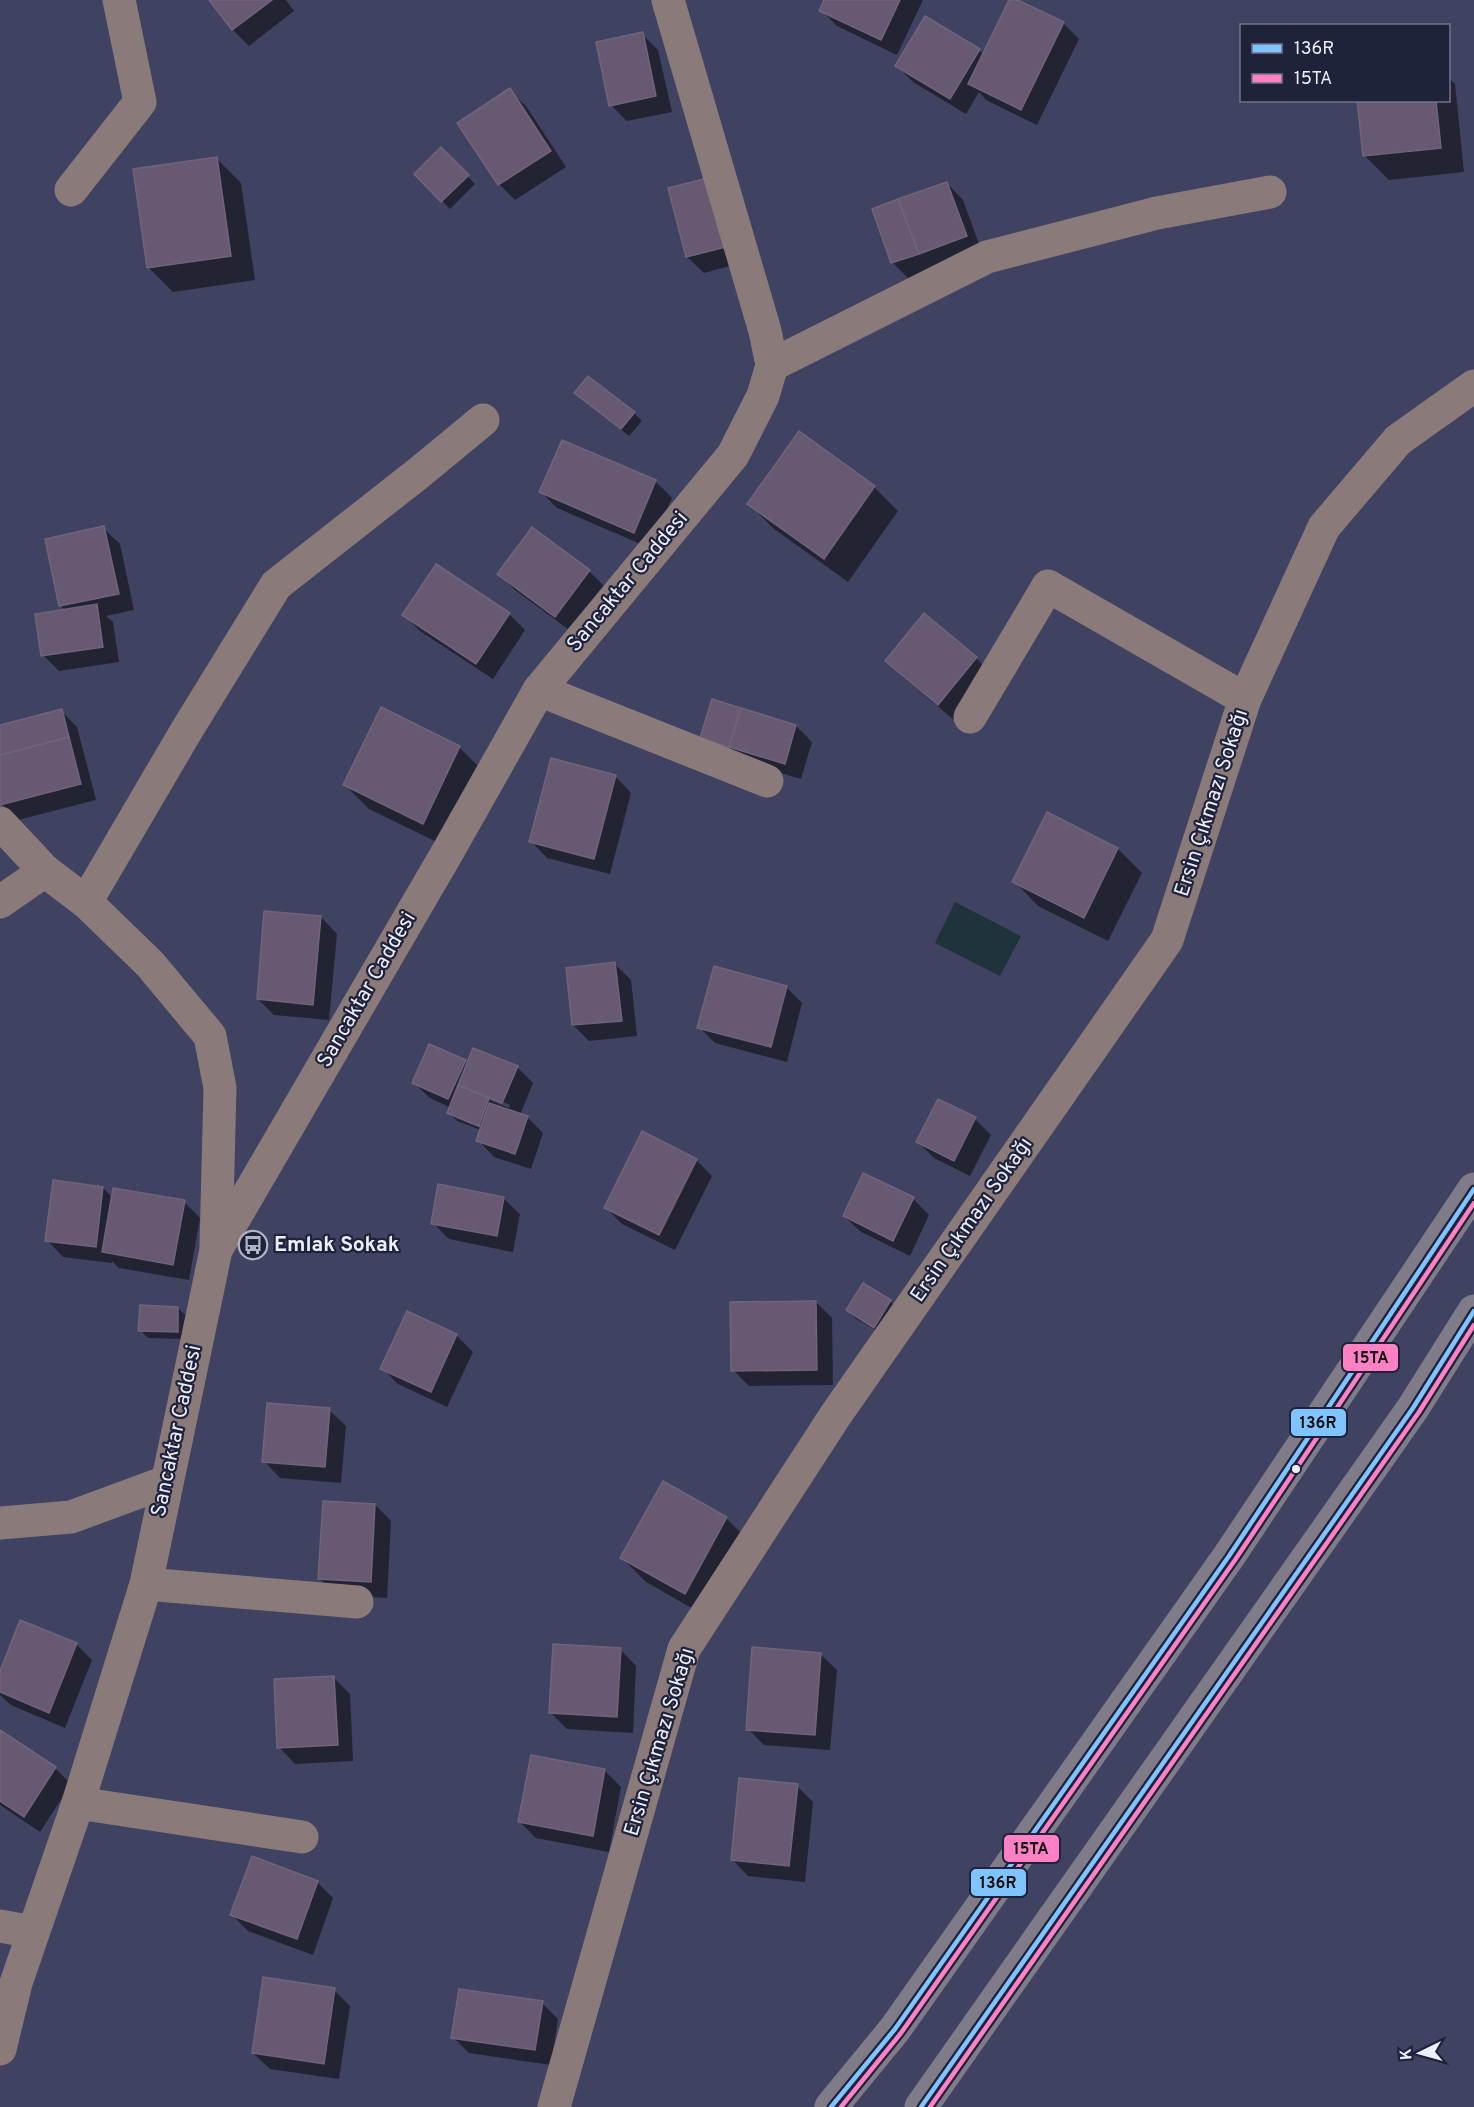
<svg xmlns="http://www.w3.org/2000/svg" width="1474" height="2107" viewBox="0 0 1474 2107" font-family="Overpass,sans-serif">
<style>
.water{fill:#1e333c}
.shadow{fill:#0007;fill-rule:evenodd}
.building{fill:#685972;stroke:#6f647b;stroke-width:1.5}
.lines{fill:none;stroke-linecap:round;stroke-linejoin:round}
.minor{stroke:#8a7b7a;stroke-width:33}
.highway{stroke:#807b88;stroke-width:33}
.bus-1-casing{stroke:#1f223b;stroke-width:9}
.bus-2-casing{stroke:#1f223b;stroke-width:9}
.bus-1{stroke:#80c4ff;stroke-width:4.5}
.bus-2{stroke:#ff80c5;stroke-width:4.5}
.bus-dot{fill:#eceefc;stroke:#1f223b;stroke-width:2}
.labels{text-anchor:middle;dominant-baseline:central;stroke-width:4.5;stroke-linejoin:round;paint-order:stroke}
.street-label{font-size:21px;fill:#eceefc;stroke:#1f223b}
.poi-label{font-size:21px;font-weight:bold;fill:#eceefc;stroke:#1f223b;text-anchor:start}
.line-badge{stroke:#1f223b;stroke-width:2}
.pale-badge-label{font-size:16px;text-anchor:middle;font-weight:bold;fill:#111}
</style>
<rect width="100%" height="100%" fill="#404261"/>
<polygon class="water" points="955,902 1021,936 1000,976 935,943"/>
<g class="shadow">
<polygon points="211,0 286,0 294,11 249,46 233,30"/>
<polygon points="826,0 923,0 897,55 837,26 821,10"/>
<polygon points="1011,0 1063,23 1079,39 1037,125 986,100 979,92 966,114 913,82 897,66 979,50 984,55"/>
<polygon points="642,34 658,50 672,112 627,121 611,105"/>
<polygon points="1448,77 1455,84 1464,172 1389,180 1365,156 1359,100 1448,100"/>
<polygon points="509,90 526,106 566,167 515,200 499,184"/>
<polygon points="441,149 475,184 450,209 416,174"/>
<polygon points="216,158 241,183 255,280 173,292 149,268 135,171"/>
<polygon points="947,183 963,200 982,252 909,279 893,263 874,210"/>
<polygon points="670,189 741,263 704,273 687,257"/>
<polygon points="576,393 634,413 642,421 629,436"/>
<polygon points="562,442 656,482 672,498 650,548 557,508 541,492"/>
<polygon points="874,487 898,511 848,582 773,528 749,504"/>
<polygon points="103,528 120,544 134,610 106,616 113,622 119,662 59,671 43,655 66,611 61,606"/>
<polygon points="589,571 605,587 572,632 515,590 499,574"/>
<polygon points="509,614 525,630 493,679 420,631 404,615"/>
<polygon points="976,658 992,674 954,720 903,677 887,661"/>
<polygon points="713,700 796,726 812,742 801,779 747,763 710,745"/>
<polygon points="61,711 77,727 96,800 18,820 2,804 0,797 0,727"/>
<polygon points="459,747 483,771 447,847 369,809 345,785"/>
<polygon points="615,776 631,793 610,874 547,858 531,841"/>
<polygon points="1048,814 1118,849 1142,873 1108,941 1038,906 1014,881"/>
<polygon points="321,917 337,934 329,1020 274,1015 258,999"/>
<polygon points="615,964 631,980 637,1036 589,1041 573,1025"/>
<polygon points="786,987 802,1003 787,1062 715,1043 699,1027"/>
<path d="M429 1046 468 1064 517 1067 533 1083 520 1115 527 1117 543 1133 531 1169 494 1157 478 1140 481 1130 457 1121 449 1113 451 1108 430 1098 413 1082ZM477 1091 510 1105 509 1108 477 1095ZM456 1115 486 1127 485 1130 456 1118Z"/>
<polygon points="975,1119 991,1135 970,1176 934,1158 918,1142"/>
<polygon points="696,1160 712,1176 675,1250 622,1224 606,1208"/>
<polygon points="103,1188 113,1198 184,1202 200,1218 189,1280 119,1268 112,1261 112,1263 63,1257 47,1240"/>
<polygon points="503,1198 520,1214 513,1252 449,1239 433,1223"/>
<polygon points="913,1199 929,1215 910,1256 861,1232 844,1216"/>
<polygon points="890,1301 898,1309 882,1334 855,1318 848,1310"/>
<polygon points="816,1302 832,1318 833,1385 749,1386 733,1370"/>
<polygon points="178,1308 186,1316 185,1339 148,1338 140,1330"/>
<polygon points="456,1335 473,1352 447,1407 398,1384 382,1368"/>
<polygon points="329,1410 346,1426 341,1483 280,1478 264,1461"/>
<polygon points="664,1483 726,1518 750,1542 709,1618 646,1582 622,1558"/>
<polygon points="375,1505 391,1521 387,1598 336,1595 320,1579"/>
<polygon points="76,1644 92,1660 65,1728 11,1705 0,1695 0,1675"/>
<polygon points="620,1649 636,1666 633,1733 567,1729 551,1713"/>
<polygon points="820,1654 837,1670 830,1750 764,1745 748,1729"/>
<polygon points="334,1678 350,1694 353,1761 295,1764 279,1747"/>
<polygon points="0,1732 55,1768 71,1784 40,1832 0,1805"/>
<polygon points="604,1770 621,1787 609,1852 536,1838 520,1822"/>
<polygon points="797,1786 813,1802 805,1882 748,1876 732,1859"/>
<polygon points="317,1882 333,1898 313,1955 248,1931 232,1915"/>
<polygon points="334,1990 350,2006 339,2079 270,2069 253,2053"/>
<polygon points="542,2003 558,2019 551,2065 469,2053 453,2037"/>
</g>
<g class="building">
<polygon points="209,0 272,0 232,30"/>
<polygon points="824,0 900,0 881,40 819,11"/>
<polygon points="1009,0 1018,0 1064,22 1021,110 968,84"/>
<polygon points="925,16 980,49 950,99 895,66"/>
<polygon points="643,32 656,96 609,106 596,42"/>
<polygon points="510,88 551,151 498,185 457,123"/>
<polygon points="1357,100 1436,100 1441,148 1363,156"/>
<polygon points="441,147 469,175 441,202 414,174"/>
<polygon points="217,157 231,256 147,268 133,169"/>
<polygon points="708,178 726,247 686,257 668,188"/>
<polygon points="947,182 967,236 919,254 898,199"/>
<polygon points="898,199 919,254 891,263 872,209"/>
<polygon points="588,376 635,412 621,429 574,393"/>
<polygon points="799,431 875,486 824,559 747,504"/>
<polygon points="562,440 656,480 634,533 539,492"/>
<polygon points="104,526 119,594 59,606 45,539"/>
<polygon points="532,527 590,570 555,617 497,574"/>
<polygon points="436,564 510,613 476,664 402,615"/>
<polygon points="97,604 103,647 41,656 35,614"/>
<polygon points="924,613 977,657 938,705 885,661"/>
<polygon points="712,699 741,708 729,747 700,738"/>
<polygon points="381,707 460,746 423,824 343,785"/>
<polygon points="741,708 796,725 785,764 729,747"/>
<polygon points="62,709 69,737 0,755 0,725"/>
<polygon points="69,737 81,784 0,805 0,755"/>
<polygon points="551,758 616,775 594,859 529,842"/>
<polygon points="1047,812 1118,848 1084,918 1012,882"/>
<polygon points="264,911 321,916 313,1005 257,999"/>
<polygon points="615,962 622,1021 572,1025 566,968"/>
<polygon points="714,966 787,986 771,1047 697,1028"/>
<polygon points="429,1044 466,1060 448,1099 412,1083"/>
<polygon points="473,1048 518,1066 502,1103 458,1085"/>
<polygon points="458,1085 489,1098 479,1126 447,1113"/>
<polygon points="938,1099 976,1117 954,1161 916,1142"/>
<polygon points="489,1103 528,1116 515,1154 476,1141"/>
<polygon points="642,1131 697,1159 659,1235 604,1208"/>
<polygon points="863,1173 914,1197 893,1241 843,1216"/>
<polygon points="53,1180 103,1187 96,1247 45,1241"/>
<polygon points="438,1184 504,1197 497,1236 431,1224"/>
<polygon points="113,1188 185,1200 173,1265 102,1252"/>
<polygon points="863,1283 891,1300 874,1328 846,1310"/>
<polygon points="816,1301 817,1370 731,1371 730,1302"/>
<polygon points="140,1305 178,1307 178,1332 138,1331"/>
<polygon points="407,1311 457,1334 431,1392 380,1369"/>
<polygon points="267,1403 330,1408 325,1467 262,1462"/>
<polygon points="663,1481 727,1517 685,1594 620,1558"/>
<polygon points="323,1501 375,1504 371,1582 318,1579"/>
<polygon points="20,1620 77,1643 49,1713 0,1692 0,1671"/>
<polygon points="553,1644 621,1648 617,1717 549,1713"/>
<polygon points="752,1647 821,1653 815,1735 746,1730"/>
<polygon points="334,1676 338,1745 277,1748 274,1679"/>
<polygon points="0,1730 56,1767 24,1817 0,1801"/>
<polygon points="531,1755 605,1769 593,1836 518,1822"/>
<polygon points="739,1778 798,1784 789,1866 731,1860"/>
<polygon points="252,1856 318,1881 297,1939 230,1915"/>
<polygon points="263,1977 335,1988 324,2064 252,2053"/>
<polygon points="459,1989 543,2001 535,2050 451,2038"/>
</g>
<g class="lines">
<g class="minor">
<polyline points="71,190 140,102 119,0"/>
<polyline points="772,365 987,257 1157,213 1270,192"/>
<polyline points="539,690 767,781"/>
<polyline points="970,717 1048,586 1245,699"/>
<polyline points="0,823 45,871 86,902 150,964 210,1036 220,1088 216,1246"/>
<polyline points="0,902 45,871"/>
<polyline points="86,902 185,733 276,585 420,472 483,420"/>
<polyline points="0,1523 71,1517 166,1482"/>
<polyline points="146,1584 357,1602"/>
<polyline points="78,1803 302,1837"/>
<polyline points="0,1926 33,1932"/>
<polyline points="0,2049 16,1983 78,1803 146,1584 216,1250 447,853 539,690 733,455 763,396 772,365 765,331 668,0"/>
<polyline points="554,2107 684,1649 835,1416 1167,940 1245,699 1324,527 1398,440 1474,386"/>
</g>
<g class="highway">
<polyline points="831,2107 895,2029 1229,1556 1474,1189"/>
<polyline points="921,2107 1413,1408 1474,1311"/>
</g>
<g class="bus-1-casing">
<g id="bus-1">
<polyline points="831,2107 895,2029 1229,1556 1474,1189"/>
<polyline points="921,2107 1413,1408 1474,1311"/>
</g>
</g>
<g class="bus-2-casing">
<g id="bus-2">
<polyline points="841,2107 901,2033 1235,1560 1474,1203"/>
<polyline points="930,2107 1419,1412 1474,1325"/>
</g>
</g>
<use href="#bus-1" class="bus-1"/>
<use href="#bus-2" class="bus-2"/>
</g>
<defs>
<g id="bus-ring" transform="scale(1.5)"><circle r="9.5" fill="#1f223b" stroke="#b0b2c6" stroke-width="1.5"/><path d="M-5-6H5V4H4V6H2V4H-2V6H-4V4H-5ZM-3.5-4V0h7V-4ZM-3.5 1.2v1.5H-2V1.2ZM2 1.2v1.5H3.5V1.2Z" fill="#b0b2c6"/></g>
</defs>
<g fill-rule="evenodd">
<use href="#bus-ring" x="253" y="1245"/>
</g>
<circle class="bus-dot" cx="1296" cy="1469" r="5"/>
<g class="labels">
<g class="street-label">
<text transform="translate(628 582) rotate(-50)">Sancaktar Caddesi</text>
<text transform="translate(1212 803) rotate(-72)">Ersin Çıkmazı Sokağı</text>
<text transform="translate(367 990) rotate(-60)">Sancaktar Caddesi</text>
<text transform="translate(972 1220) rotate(-55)">Ersin Çıkmazı Sokağı</text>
<text transform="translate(177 1431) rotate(-78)">Sancaktar Caddesi</text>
<text transform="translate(660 1742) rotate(-73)">Ersin Çıkmazı Sokağı</text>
</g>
<g class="poi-label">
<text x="274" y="1245">Emlak Sokak</text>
</g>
</g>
<g class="line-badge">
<rect x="1342" y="1343" width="57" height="29" rx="6" fill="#ff80c5"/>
<rect x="1290" y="1408" width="57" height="29" rx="6" fill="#80c4ff"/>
<rect x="1003" y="1834" width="57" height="29" rx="6" fill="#ff80c5"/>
<rect x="970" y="1868" width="57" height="29" rx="6" fill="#80c4ff"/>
</g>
<g class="pale-badge-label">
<text x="1371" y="1363">15TA</text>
<text x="1318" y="1428">136R</text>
<text x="1031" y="1854">15TA</text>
<text x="998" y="1888">136R</text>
</g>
<rect x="1240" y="24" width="210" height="78" fill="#1f223b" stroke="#717488" stroke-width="1.5"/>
<rect x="1252" y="44" width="30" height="9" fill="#80c4ff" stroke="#717488" stroke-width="1.5"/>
<text x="1294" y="54" font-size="18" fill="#eceefc">136R</text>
<rect x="1252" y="74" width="30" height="9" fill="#ff80c5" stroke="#717488" stroke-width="1.5"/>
<text x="1294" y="84" font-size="18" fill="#eceefc">15TA</text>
<g transform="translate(1420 2053) rotate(265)" stroke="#1f223b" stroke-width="4.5" paint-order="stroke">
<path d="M0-4.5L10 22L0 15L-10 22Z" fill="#eceefc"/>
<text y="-9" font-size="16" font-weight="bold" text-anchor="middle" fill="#eceefc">K</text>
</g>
</svg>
